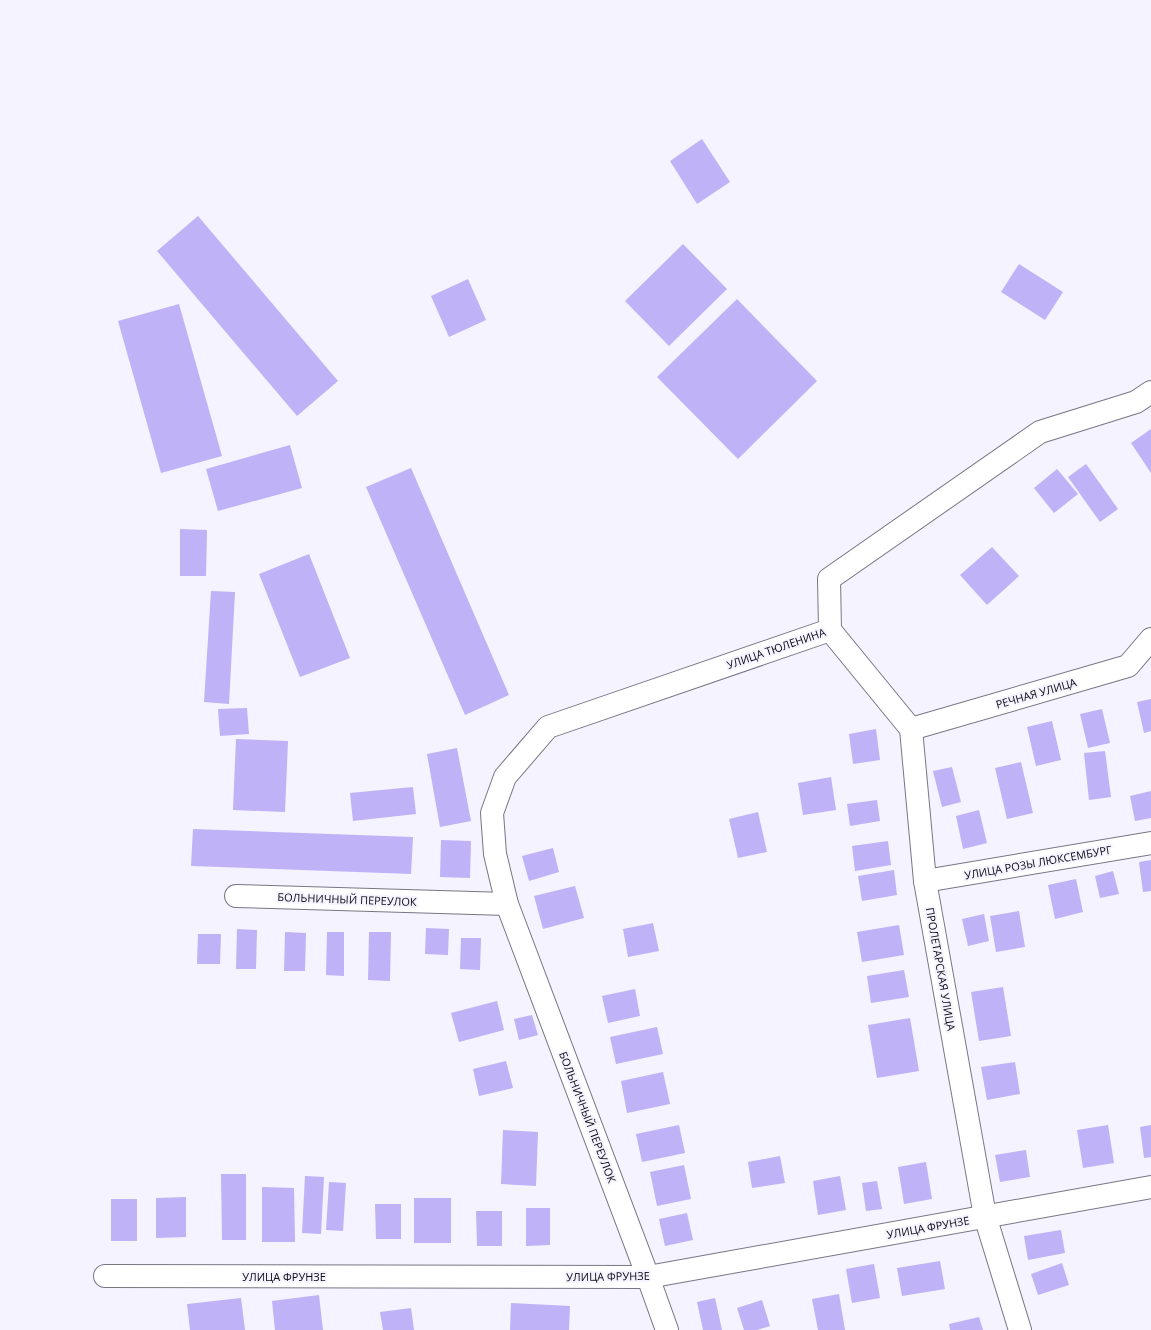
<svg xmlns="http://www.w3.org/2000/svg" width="1151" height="1330" viewBox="0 0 1151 1330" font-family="'Open Sans',sans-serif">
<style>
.building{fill:#bfb2f7}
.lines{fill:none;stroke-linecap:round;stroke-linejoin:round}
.minor-casing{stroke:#787682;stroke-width:24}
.minor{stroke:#fff;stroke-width:22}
.labels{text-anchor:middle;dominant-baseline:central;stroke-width:4;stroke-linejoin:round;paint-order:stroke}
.street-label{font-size:11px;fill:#0c0b10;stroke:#f5f3ff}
</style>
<rect width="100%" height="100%" fill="#f5f3ff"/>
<g class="building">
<polygon points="702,139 730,182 697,204 670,161"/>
<polygon points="198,216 338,381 297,416 157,251"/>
<polygon points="683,244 727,289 669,346 625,301"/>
<polygon points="1019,264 1063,292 1045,320 1001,292"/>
<polygon points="468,279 486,320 449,337 431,296"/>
<polygon points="737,299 817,381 738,459 657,377"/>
<polygon points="179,304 222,456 161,473 118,321"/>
<polygon points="1151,429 1151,473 1131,443"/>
<polygon points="290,445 302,488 218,511 206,469"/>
<polygon points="1086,464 1118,509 1100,522 1068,477"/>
<polygon points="411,468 509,695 465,715 366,487"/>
<polygon points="1057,469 1078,494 1054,513 1034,488"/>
<polygon points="180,529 207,530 206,576 180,576"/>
<polygon points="992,547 1019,576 987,605 960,575"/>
<polygon points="309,554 350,658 300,677 259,574"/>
<polygon points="211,591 235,592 229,704 204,702"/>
<polygon points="1151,699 1151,731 1144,733 1137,702"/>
<polygon points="247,708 249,734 220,736 218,709"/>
<polygon points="1102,709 1110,743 1088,748 1080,714"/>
<polygon points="1052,721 1061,760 1036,766 1027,727"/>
<polygon points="876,729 880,760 853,764 849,734"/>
<polygon points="236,739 288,741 285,812 233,810"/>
<polygon points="457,748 471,821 440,827 427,754"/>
<polygon points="1105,751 1111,797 1089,800 1084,753"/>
<polygon points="1021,762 1033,813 1007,819 995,768"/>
<polygon points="952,767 961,802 942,807 933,771"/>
<polygon points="831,777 836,810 803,815 798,783"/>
<polygon points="413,787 416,814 353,821 350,793"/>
<polygon points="1151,791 1151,818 1135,821 1130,796"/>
<polygon points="877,800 880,821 850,826 847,804"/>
<polygon points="979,810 987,843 963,849 956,816"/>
<polygon points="758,812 767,852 738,858 729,819"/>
<polygon points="193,829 413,837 411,874 191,866"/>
<polygon points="441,840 471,841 470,878 440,877"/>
<polygon points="888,841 891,865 855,871 852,846"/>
<polygon points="553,848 559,872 529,881 522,856"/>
<polygon points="1151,860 1151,891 1143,892 1139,862"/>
<polygon points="894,870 897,895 862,901 858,876"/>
<polygon points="1113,871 1119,894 1100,898 1095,876"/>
<polygon points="1076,879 1083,912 1055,919 1048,885"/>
<polygon points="575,886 584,918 543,929 534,896"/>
<polygon points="1019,911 1025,947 996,952 990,916"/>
<polygon points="984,914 989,941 968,946 962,919"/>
<polygon points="653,923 659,951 628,957 623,929"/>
<polygon points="899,925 904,955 862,962 857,932"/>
<polygon points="426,928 449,929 448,955 425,954"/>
<polygon points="237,929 257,930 256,969 236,969"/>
<polygon points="285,932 306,933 305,971 284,971"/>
<polygon points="327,932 344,932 344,976 326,975"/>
<polygon points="369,932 391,932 390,981 368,980"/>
<polygon points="198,934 221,934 220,964 197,964"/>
<polygon points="461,938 481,938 480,970 460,969"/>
<polygon points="904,970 909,997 871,1003 867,976"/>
<polygon points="1003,987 1011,1036 979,1041 971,992"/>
<polygon points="635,989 640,1016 608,1023 602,996"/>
<polygon points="497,1001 504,1030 459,1042 451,1013"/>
<polygon points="532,1015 538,1035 519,1040 514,1019"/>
<polygon points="910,1018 919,1071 877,1078 868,1025"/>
<polygon points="657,1027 663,1054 616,1064 610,1037"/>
<polygon points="506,1061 513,1088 479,1096 473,1069"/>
<polygon points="1015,1062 1020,1094 987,1100 981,1067"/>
<polygon points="663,1072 670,1104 627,1113 621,1081"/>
<polygon points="679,1125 685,1153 642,1162 636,1134"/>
<polygon points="1108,1125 1114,1163 1083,1168 1077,1130"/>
<polygon points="1151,1125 1151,1157 1144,1158 1140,1127"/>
<polygon points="503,1130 538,1132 536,1186 501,1184"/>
<polygon points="1026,1150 1030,1177 1000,1182 995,1155"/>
<polygon points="780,1156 785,1183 752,1188 748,1162"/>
<polygon points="926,1162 932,1199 904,1204 898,1167"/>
<polygon points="684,1165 691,1199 657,1206 650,1172"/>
<polygon points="221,1174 246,1174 246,1240 222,1240"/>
<polygon points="305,1176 324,1177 321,1234 302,1233"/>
<polygon points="840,1176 846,1210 818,1215 813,1181"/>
<polygon points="877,1181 882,1209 866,1211 862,1183"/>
<polygon points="329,1182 346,1183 343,1231 326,1230"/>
<polygon points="262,1187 294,1188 295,1242 262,1242"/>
<polygon points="186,1197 186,1237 156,1238 156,1198"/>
<rect x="414" y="1198" width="37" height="45"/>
<rect x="111" y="1199" width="26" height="42"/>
<polygon points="375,1204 401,1204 401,1239 376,1239"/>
<polygon points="526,1208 550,1208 550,1245 526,1246"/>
<polygon points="476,1211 502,1211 502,1246 477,1246"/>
<polygon points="687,1213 693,1240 665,1246 659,1219"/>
<polygon points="1061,1230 1065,1253 1028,1260 1024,1236"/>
<polygon points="940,1261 945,1289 902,1296 897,1268"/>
<polygon points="1062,1263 1069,1285 1038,1295 1031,1274"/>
<polygon points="874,1264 880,1298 852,1303 846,1269"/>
<polygon points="839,1294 845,1330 818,1330 812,1299"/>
<polygon points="319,1295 323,1330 275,1330 272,1301"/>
<polygon points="241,1298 245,1330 190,1330 187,1304"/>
<polygon points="715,1298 722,1330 703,1330 697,1302"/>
<polygon points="762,1300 770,1326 757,1330 744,1330 737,1308"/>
<polygon points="511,1303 570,1306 569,1330 510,1330"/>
<polygon points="411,1308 414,1330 383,1330 380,1312"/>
<polygon points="979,1317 983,1330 950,1330 949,1324"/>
</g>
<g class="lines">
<g class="minor-casing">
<g id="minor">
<polyline points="830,630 911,729 925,881 985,1216 1020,1330"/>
<polyline points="911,729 1128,666 1151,639"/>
<polyline points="925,881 1151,843"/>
<polyline points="236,896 507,904"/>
<polyline points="105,1276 648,1277 1151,1187"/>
<polyline points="667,1330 648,1277 507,904 495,854 492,813 505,777 548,727 830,630 829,579 1040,432 1136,402 1151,392"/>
</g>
</g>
<use href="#minor" class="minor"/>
</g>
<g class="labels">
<g class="street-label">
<text transform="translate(776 648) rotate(-19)">УЛИЦА ТЮЛЕНИНА</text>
<text transform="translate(1036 693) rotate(-16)">РЕЧНАЯ УЛИЦА</text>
<text transform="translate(1038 862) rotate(-10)">УЛИЦА РОЗЫ ЛЮКСЕМБУРГ</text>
<text transform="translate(347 899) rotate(2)">БОЛЬНИЧНЫЙ ПЕРЕУЛОК</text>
<text transform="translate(941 969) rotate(80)">ПРОЛЕТАРСКАЯ УЛИЦА</text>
<text transform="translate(588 1117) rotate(69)">БОЛЬНИЧНЫЙ ПЕРЕУЛОК</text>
<text transform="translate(928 1227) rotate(-10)">УЛИЦА ФРУНЗЕ</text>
<text x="284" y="1276">УЛИЦА ФРУНЗЕ</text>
<text transform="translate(608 1276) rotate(-1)">УЛИЦА ФРУНЗЕ</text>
</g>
</g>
</svg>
